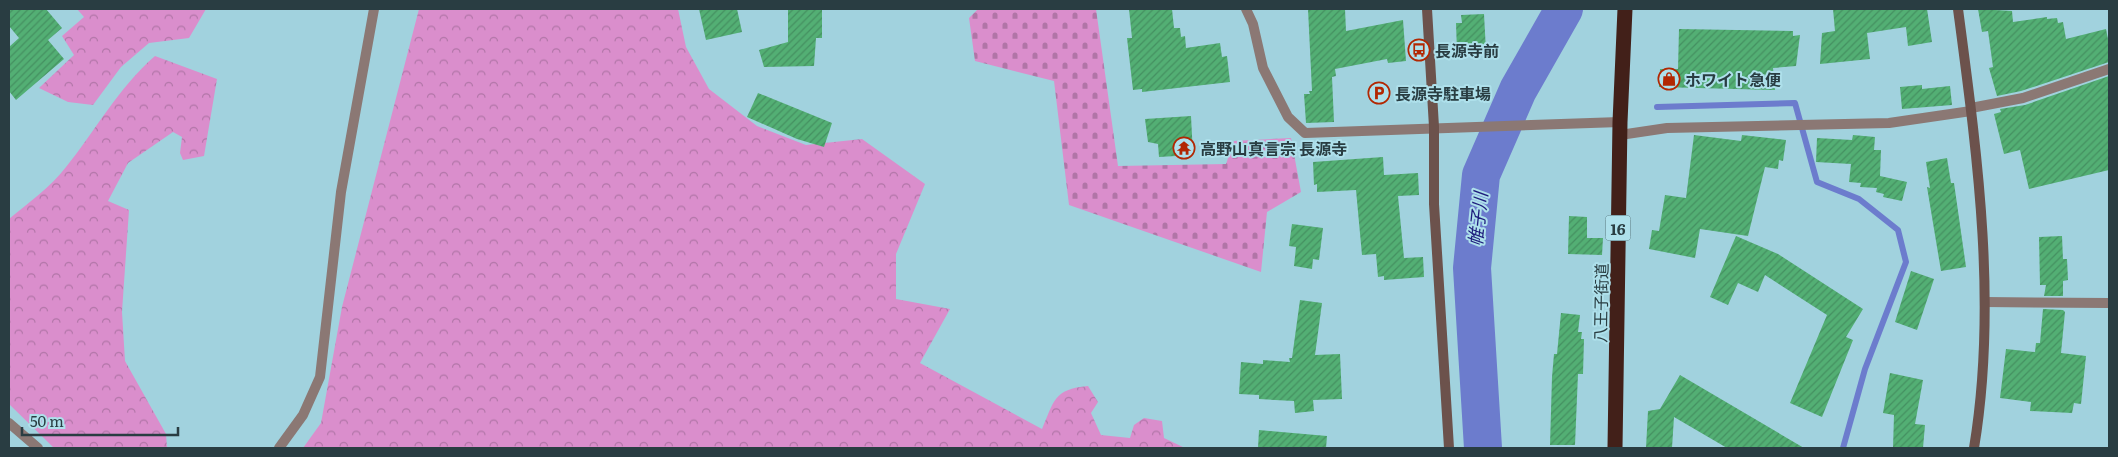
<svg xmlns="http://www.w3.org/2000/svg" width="2118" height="457" viewBox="0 0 2118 457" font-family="Literata,'Noto Sans JP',serif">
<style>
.forest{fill:url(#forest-crowns)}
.cemetery{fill:url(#cemetery-stones)}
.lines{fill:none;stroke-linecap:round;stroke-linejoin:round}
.stream{stroke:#6c7ccd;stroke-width:6}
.river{stroke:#6c7ccd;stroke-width:38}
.building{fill:url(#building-hatch)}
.street{stroke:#8b7874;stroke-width:10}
.secondary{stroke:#6c524c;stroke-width:10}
.highway{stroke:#422019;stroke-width:15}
.labels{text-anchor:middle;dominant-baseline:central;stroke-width:4;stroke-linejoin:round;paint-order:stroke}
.shield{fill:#aee0eb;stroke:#516e75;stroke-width:1}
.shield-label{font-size:15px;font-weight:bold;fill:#293d42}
.poi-label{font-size:16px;font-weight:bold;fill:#293d42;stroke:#aee0eb;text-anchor:start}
.street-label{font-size:16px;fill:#293d42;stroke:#aee0eb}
.water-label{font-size:18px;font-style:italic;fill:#1e1c7c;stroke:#aee0eb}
</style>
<defs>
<pattern id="forest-crowns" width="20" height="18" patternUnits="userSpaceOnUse" patternTransform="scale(1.25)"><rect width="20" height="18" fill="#da8ecc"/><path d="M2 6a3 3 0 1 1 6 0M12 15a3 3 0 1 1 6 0" fill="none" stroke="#b175a7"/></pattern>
<pattern id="cemetery-stones" width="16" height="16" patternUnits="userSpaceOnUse" patternTransform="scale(1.25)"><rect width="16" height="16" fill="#da8ecc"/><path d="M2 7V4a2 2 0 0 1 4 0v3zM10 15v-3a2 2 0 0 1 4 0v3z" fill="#b175a7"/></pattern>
<pattern id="building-hatch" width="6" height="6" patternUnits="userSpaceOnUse" patternTransform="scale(1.25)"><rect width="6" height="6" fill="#53af74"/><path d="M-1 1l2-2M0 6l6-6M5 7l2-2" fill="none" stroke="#459061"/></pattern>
</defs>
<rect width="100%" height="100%" fill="#a1d2de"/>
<g class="forest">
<polygon points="77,9 206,9 189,38 149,43 121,67 93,105 68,102 39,88 74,55 62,36 84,17"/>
<path d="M419 9H678L686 47 709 89 757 126 806 145 862 139 925 184 896 254V299L950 309 920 363 1042 429C1054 402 1053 389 1088 386L1098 402 1091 413 1101 435 1130 438 1134 425 1144 418 1162 421 1164 438 1185 448H303L321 423 342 307Z"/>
<path d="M155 56 217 79 204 156 183 160 180 153 182 137 173 132 128 163 108 201 129 210 122 312 125 361 166 434 167 448H54L9 404V219C28 203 51 187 66 167 96 130 118 88 155 56Z"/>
</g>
<polygon class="cemetery" points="978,9 1096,9 1118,166 1226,164 1234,141 1291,138 1301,192 1267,212 1261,272 1069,205 1054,81 975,61 969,18"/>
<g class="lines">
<g class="stream">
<polyline points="1518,90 1530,93"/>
<polyline points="1657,107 1795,103 1817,182 1859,199 1898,230 1906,262 1865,369 1843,448"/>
</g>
<polyline class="river" points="1483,448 1472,268 1481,175 1518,90 1564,9"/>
</g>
<g class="building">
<polygon points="9,9 46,9 62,28 48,40 64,59 16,100 9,91 9,47 19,38 9,26"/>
<polygon points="699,9 737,9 742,32 706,40"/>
<polygon points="788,9 822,9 822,38 816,38 814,66 764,67 759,50 788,42"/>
<polygon points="1129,9 1172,9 1174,28 1180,28 1181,37 1185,36 1186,48 1220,43 1222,57 1227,56 1230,82 1142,92 1142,89 1133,90 1127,38 1132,38"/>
<polygon points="1308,9 1345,9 1346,31 1403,20 1406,61 1388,63 1387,59 1335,69 1336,76 1332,77 1334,122 1306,123 1304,94 1310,94 1309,91 1312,91"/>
<polygon points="1833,9 1927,9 1932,42 1908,46 1906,27 1867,33 1870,59 1820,64 1822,33 1835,31"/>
<polygon points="1978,9 2012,11 2013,22 2047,17 2047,19 2057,18 2058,23 2063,22 2066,39 2106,29 2109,44 2109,62 2021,91 1997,96 1989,68 1993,67 1988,31 1982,32"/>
<polygon points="1484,14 1486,51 1457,52 1456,23 1462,23 1461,15"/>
<polygon points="1679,29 1793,31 1793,36 1800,35 1796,66 1773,68 1775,90 1659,87 1660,69 1678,69"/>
<polygon points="2109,76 2109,170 2029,189 2020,150 2004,154 1994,114 2001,112 2000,109 2025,105"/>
<polygon points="1922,85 1922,89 1950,86 1952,105 1902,109 1900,87"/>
<polygon points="758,93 832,123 824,147 797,139 747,117"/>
<polygon points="1191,116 1193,155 1159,157 1158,144 1148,142 1145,119"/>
<polygon points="1694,135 1741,141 1742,135 1786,140 1783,161 1779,160 1778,169 1765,167 1748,236 1700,229 1695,258 1649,249 1652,230 1659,231 1665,195 1686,198"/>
<polygon points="1853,135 1875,137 1874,150 1881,150 1880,176 1907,182 1902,201 1883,197 1884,194 1876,192 1877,188 1860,187 1861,183 1849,182 1851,164 1816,162 1817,138 1852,140"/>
<polygon points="1383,157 1384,175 1418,173 1419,195 1398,196 1404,258 1423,257 1424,277 1384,280 1384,276 1378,277 1376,254 1362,255 1356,190 1317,192 1317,184 1314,185 1313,162"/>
<polygon points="1947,158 1951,183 1954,183 1966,267 1941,271 1927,187 1930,188 1926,162"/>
<polygon points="1569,216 1587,217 1587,238 1603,238 1602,255 1568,254"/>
<polygon points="1292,224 1323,228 1319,260 1313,259 1312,269 1294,266 1296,247 1289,246"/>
<polygon points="1736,236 1778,254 1863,309 1846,337 1853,340 1822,417 1790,403 1827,315 1765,275 1758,292 1738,283 1728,305 1710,297"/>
<polygon points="2062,236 2063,259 2067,259 2068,280 2063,281 2063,296 2044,296 2046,285 2040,285 2039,237"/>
<polygon points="1911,271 1934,279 1917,330 1895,322"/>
<polygon points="1300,300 1322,303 1315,355 1340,354 1342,399 1313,400 1314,411 1295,413 1294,401 1259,399 1259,395 1239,394 1241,362 1263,364 1263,360 1290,362 1289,358 1292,358"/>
<polygon points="2043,309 2063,310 2065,312 2061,353 2086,356 2081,404 2074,403 2072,413 2030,411 2031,402 2000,398 2006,349 2035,352 2036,343 2040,343"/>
<polygon points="1561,313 1580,315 1578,332 1582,332 1581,339 1584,339 1583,374 1578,374 1575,445 1550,445 1552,377 1554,354 1557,354"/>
<polygon points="1890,373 1923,380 1915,424 1925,425 1923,448 1893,448 1894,415 1883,413"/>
<polygon points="1680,375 1804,448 1727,448 1674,417 1672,448 1646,448 1648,411 1660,409"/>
<polygon points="1259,430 1327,436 1326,448 1258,448"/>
</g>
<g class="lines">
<g class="street">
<polyline points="1246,9 1253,24 1263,68 1288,117 1305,133 1620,122"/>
<polyline points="1971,108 2023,98 2109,69"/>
<polyline points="1620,135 1667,128 1889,123 1971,111"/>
<polyline points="1985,302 2109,303"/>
<polyline points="9,423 38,448"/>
<polyline points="279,448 303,415 320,377 341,192 374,9"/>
</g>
<g class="secondary">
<polyline points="1427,9 1434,127 1434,204 1449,448"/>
<path d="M1958 9C1977 153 1998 303 1974 448"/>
</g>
<polyline class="highway" points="1615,448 1620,122 1625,9"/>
</g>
<defs>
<g id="bus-ring" transform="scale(1.125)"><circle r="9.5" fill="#aee0eb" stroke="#b22702" stroke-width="1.5"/><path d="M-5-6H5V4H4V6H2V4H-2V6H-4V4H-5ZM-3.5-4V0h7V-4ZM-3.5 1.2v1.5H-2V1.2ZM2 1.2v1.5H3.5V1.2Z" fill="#b22702"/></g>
<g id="shop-ring" transform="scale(1.125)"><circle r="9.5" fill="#aee0eb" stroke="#b22702" stroke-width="1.5"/><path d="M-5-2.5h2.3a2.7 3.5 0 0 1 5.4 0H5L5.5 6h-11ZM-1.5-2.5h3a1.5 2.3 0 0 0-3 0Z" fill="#b22702"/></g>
<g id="parking-ring" transform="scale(1.125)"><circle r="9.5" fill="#aee0eb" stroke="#b22702" stroke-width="1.5"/><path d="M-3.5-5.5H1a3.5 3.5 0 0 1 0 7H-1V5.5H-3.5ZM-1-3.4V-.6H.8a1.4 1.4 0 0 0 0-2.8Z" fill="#b22702"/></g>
<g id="temple-ring" transform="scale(1.125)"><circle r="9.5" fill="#aee0eb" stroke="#b22702" stroke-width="1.5"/><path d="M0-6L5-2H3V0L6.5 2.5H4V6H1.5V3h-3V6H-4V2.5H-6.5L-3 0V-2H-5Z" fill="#b22702"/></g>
</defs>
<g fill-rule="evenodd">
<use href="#bus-ring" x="1419" y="50"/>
<use href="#shop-ring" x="1669" y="79"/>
<use href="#parking-ring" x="1379" y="93"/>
<use href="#temple-ring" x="1184" y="148"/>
</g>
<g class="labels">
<rect class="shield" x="1605.5" y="215.5" width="25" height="25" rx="4"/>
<g class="shield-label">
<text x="1618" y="228">16</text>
</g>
<g class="poi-label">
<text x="1435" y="50">長源寺前</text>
<text x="1685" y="79">ホワイト急便</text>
<text x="1395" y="93">長源寺駐車場</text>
<text x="1200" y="148">高野山真言宗 長源寺</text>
</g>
<g class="street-label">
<text transform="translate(1600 303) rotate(-89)">八王子街道</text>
</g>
<g class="water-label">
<text transform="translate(1477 219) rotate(-84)">帷子川</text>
</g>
</g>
<rect width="2118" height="457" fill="none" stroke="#293d42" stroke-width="20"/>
<path d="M22 427v8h156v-8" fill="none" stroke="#293d42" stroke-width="2.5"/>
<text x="30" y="427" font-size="15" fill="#293d42" stroke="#aee0eb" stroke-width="4" paint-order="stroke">50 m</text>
</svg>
